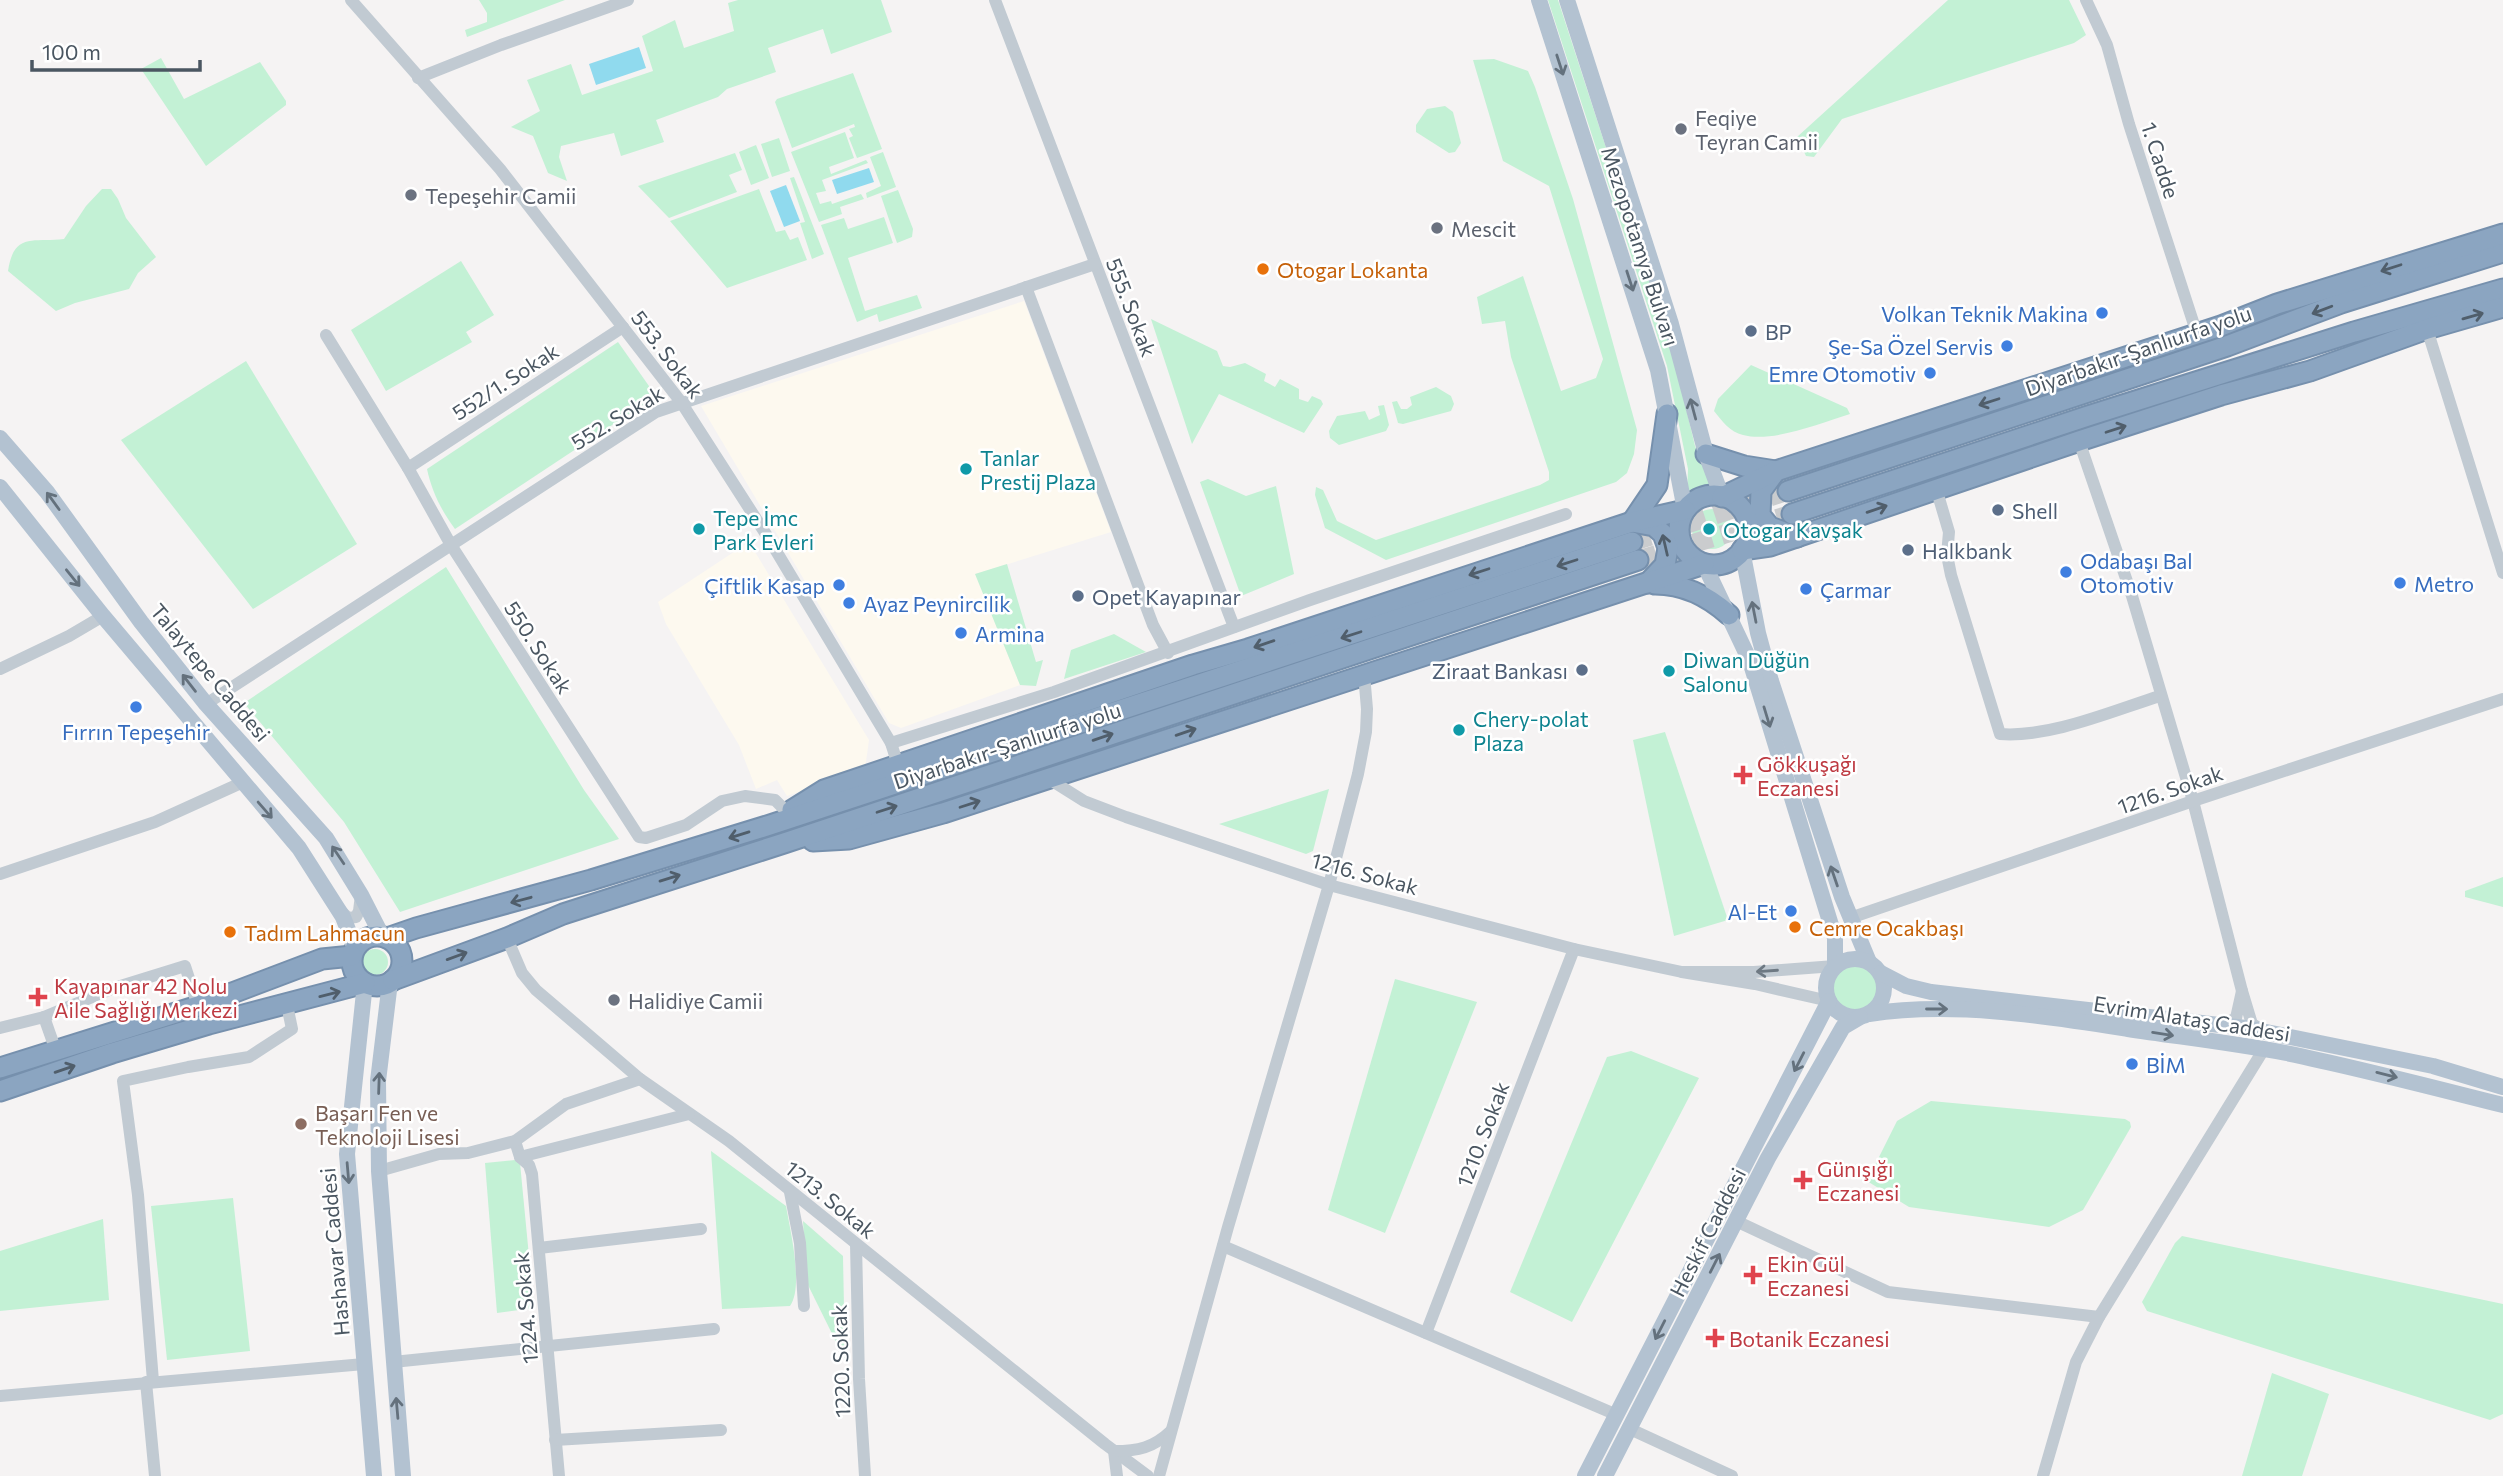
<svg xmlns="http://www.w3.org/2000/svg" width="2503" height="1476" viewBox="0 0 2503 1476" font-family="Commissioner,sans-serif">
<style>
.commercial{fill:#fdf9ef}
.green{fill:#c3f1d5}
.water{fill:#90daee}
.lines{fill:none;stroke-linecap:round;stroke-linejoin:round}
.highway-tunnel{stroke:#caccce;stroke-width:19;stroke-dasharray:19 10;stroke-linecap:butt}
.highway-casing{stroke:#7690ad;stroke-width:23}
.minor{stroke:#c1cad2;stroke-width:12}
.major{stroke:#b3c2d1;stroke-width:16}
.highway{stroke:#8ba5c1;stroke-width:19}
.oneway{stroke:#64717d}
.oneway2{stroke:#505e6b}
.oneway3{stroke:#6e7983}
.worship-dot{fill:#6b7280;stroke:#fff;stroke-width:2.5}
.food-dot{fill:#e8710a;stroke:#fff;stroke-width:2.5}
.shop-dot{fill:#3f7fe0;stroke:#fff;stroke-width:2.5}
.service-dot{fill:#5c6f8a;stroke:#fff;stroke-width:2.5}
.culture-dot{fill:#0f9aa8;stroke:#fff;stroke-width:2.5}
.health-dot{fill:#e0444e;stroke:#fff;stroke-width:2.5}
.education-dot{fill:#8d6e63;stroke:#fff;stroke-width:2.5}
.labels{text-anchor:middle;dominant-baseline:central;stroke-width:5;stroke-linejoin:round;paint-order:stroke}
.worship-label{font-size:21px;fill:#5b616d;stroke:#fff;text-anchor:start}
.street-label{font-size:21px;fill:#4a5661;stroke:#fff}
.food-label{font-size:21px;fill:#c56008;stroke:#fff;text-anchor:start}
.shop-label{font-size:21px;fill:#366cbe;stroke:#fff;text-anchor:start}
.service-label{font-size:21px;fill:#4e5e75;stroke:#fff;text-anchor:start}
.culture-label{font-size:21px;fill:#0d838f;stroke:#fff;text-anchor:start}
.health-label{font-size:21px;fill:#be3a42;stroke:#fff;text-anchor:start}
.education-label{font-size:21px;fill:#785e54;stroke:#fff;text-anchor:start}
</style>
<rect width="100%" height="100%" fill="#f5f3f3"/>
<g class="commercial">
<polygon points="1024,301 1111,532 976,574 1020,685 901,728 889,723 701,406"/>
<polygon points="749,542 869,740 865,769 787,796 777,780 756,789 739,745 666,624 658,602"/>
</g>
<g class="green">
<polygon points="479,0 565,0 467,37 465,30 487,22 487,13"/>
<polygon points="738,0 881,0 892,32 831,54 823,29 768,48 776,72 727,89 718,97 656,120 664,142 621,156 614,133 561,146 559,157 567,181 548,173 533,136 511,127 540,111 527,80 571,64 582,95 653,71 642,36 675,20 684,48 734,31 728,3"/>
<polygon points="1548,0 1558,0 1673,354 1695,446 1712,488 1687,495 1688,469 1667,366"/>
<polygon points="1948,0 2069,0 2086,35 2074,43 1842,119 1814,157 1806,156 1797,137"/>
<polygon points="161,58 184,99 260,62 286,101 286,105 206,166 141,69"/>
<polygon points="1494,59 1528,71 1535,87 1573,199 1637,430 1634,454 1627,473 1616,482 1386,560 1325,528 1315,495 1316,487 1323,490 1337,521 1376,540 1540,485 1549,480 1549,472 1511,357 1505,321 1482,324 1477,297 1523,276 1561,391 1596,378 1603,359 1549,186 1503,161 1473,60"/>
<polygon points="853,73 882,149 857,158 849,138 853,136 849,129 855,127 854,124 792,148 775,102 777,99"/>
<polygon points="1445,106 1453,112 1461,143 1455,152 1449,153 1416,132 1416,125 1427,109"/>
<polygon points="845,132 854,158 829,167 831,174 866,160 868,163 822,180 826,191 816,193 820,204 831,201 832,204 861,194 864,199 840,207 842,214 819,222 791,152"/>
<polygon points="779,138 790,171 772,177 761,144"/>
<polygon points="756,145 769,178 751,185 739,152"/>
<polygon points="883,152 896,187 867,198 866,193 881,186 870,157"/>
<polygon points="735,153 742,170 729,175 737,192 669,218 638,186"/>
<polygon points="794,177 824,254 812,259 800,223 805,222 790,178"/>
<path d="M102 189H111L118 199 126 218 156 257 138 273 129 289 75 303 56 311 8 271C14 231 34 243 64 239L86 206Z"/>
<polygon points="759,189 776,232 785,230 790,240 798,237 807,260 727,288 670,221"/>
<polygon points="898,190 913,229 912,237 897,243 881,196"/>
<polygon points="884,217 893,243 848,258 865,311 917,295 922,308 879,322 877,314 857,322 821,225 844,218 848,229"/>
<polygon points="461,261 494,315 466,332 472,342 386,391 351,330"/>
<polygon points="1151,319 1217,351 1223,366 1230,367 1245,363 1266,374 1264,381 1275,387 1280,379 1299,389 1299,399 1308,402 1312,396 1321,400 1323,404 1304,433 1219,394 1192,444"/>
<path d="M618 342 656 396 455 529C441 510 432 492 427 469Z"/>
<polygon points="246,361 357,544 253,609 121,440"/>
<path d="M1751 365 1847 408 1850 414C1820 423 1773 443 1743 435 1730 432 1722 421 1714 411L1718 399Z"/>
<polygon points="1436,387 1451,396 1454,404 1451,411 1403,424 1398,423 1392,402 1397,401 1401,409 1407,409 1412,405 1410,397"/>
<polygon points="1384,405 1389,425 1386,431 1339,445 1330,438 1329,431 1337,416 1365,411 1369,420 1380,415 1378,406"/>
<polygon points="1208,479 1246,496 1276,486 1294,574 1241,596 1200,482"/>
<circle cx="1712" cy="529" r="20"/>
<polygon points="1007,564 1036,662 1043,660 1036,686 1020,685 975,574"/>
<polygon points="446,567 584,790 619,839 400,912 344,822 244,703"/>
<polygon points="1114,634 1146,652 1064,679 1071,650"/>
<polygon points="1665,732 1728,920 1674,936 1633,740"/>
<polygon points="1329,789 1313,851 1306,854 1219,824"/>
<polygon points="2503,877 2503,907 2465,897 2465,891"/>
<circle cx="375" cy="962" r="13"/>
<circle cx="1854" cy="989" r="24"/>
<polygon points="1395,979 1477,1002 1385,1233 1328,1210"/>
<polygon points="1631,1051 1699,1078 1572,1322 1510,1292 1607,1057"/>
<polygon points="1931,1101 2125,1119 2130,1122 2131,1127 2083,1210 2049,1227 1909,1207 1867,1181 1897,1121"/>
<path d="M711 1151 786 1206C790 1229 804 1287 790 1306L722 1309Z"/>
<polygon points="515,1160 520,1163 534,1308 497,1313 485,1163"/>
<polygon points="233,1198 250,1351 167,1360 151,1206"/>
<polygon points="103,1219 109,1300 0,1311 0,1251"/>
<polygon points="803,1221 843,1256 845,1360 807,1283"/>
<polygon points="2182,1236 2503,1304 2503,1414 2490,1420 2147,1311 2142,1302 2175,1243"/>
<polygon points="2272,1373 2329,1394 2302,1476 2242,1476"/>
</g>
<g class="water">
<polygon points="639,47 646,68 596,85 589,64"/>
<polygon points="869,168 874,182 837,194 832,180"/>
<polygon points="786,185 800,221 784,227 770,191"/>
</g>
<g class="lines">
<g class="highway-tunnel">
<polyline points="1632,542 1788,491"/>
<polyline points="1638,560 1792,514"/>
</g>
<g class="highway-casing">
<g id="highway">
<polyline points="1706,454 1744,466 1776,471"/>
<polyline points="1775,472 1761,491 1760,515 1770,527 1797,537"/>
<polyline points="1788,491 2227,346 2341,303 2503,252"/>
<circle cx="1714" cy="530" r="35"/>
<polyline points="1722,497 1776,471 2221,326 2277,304 2503,234"/>
<polyline points="1792,514 2088,416 2354,332 2503,289"/>
<polyline points="1742,550 1770,546 2079,441 2221,395 2310,371 2427,329 2503,307"/>
<polyline points="1648,583 1665,565 1668,548 1663,534 1654,526 1632,522 1657,485 1667,414"/>
<path d="M1655 584C1684 584 1708 596 1729 615"/>
<polyline points="792,810 824,790 1193,665 1248,649 1632,522 1685,510"/>
<polyline points="813,841 849,839 943,813 1704,564"/>
<circle cx="377" cy="961" r="25"/>
<polyline points="387,938 416,928 591,880 770,825 1632,542"/>
<polyline points="393,980 507,938 563,914 784,843 1638,560"/>
<polyline points="0,1068 198,1006 322,959 352,956"/>
<polyline points="0,1091 112,1053 209,1024 365,983"/>
</g>
</g>
<g class="minor">
<polyline points="351,0 500,169 681,402 769,539 891,743 898,765"/>
<polyline points="995,0 1234,627"/>
<polyline points="2086,0 2107,45 2129,124 2197,334"/>
<polyline points="418,78 501,45 628,0"/>
<polyline points="1026,287 1153,625 1168,653"/>
<polyline points="2427,329 2503,573"/>
<polyline points="326,335 408,468 451,545 639,837 646,838 686,825 722,801 745,796 775,800 788,813"/>
<polyline points="2079,441 2132,596 2193,801 2242,991"/>
<polyline points="408,468 623,327"/>
<path d="M1936 488 1949 532 1947 555 1951 575 2000 734C2050 738 2112 711 2160 696"/>
<polyline points="0,669 69,636 103,616"/>
<polyline points="206,704 656,412 1095,264"/>
<polyline points="891,743 1054,692 1310,600 1566,514"/>
<polyline points="1049,779 1084,801 1126,817 1329,885 1574,949 1682,972"/>
<polyline points="0,874 155,822 241,783"/>
<polyline points="339,909 348,918 356,917 359,911 361,895"/>
<polyline points="1850,918 2193,801 2503,699"/>
<polyline points="507,938 522,973 536,990 640,1079 729,1141 1105,1444 1148,1476"/>
<polyline points="1829,1001 1755,984 1682,972 1754,972 1835,966"/>
<polyline points="44,1017 56,1051"/>
<polyline points="2222,1025 2236,1018 2242,991 2252,1024 2263,1030"/>
<polyline points="0,1028 44,1017 114,988 185,966 198,1006"/>
<polyline points="515,1141 520,1157 529,1165 532,1174 559,1476"/>
<polyline points="520,1157 689,1114"/>
<polyline points="379,1171 439,1154 468,1153 515,1141 566,1104 640,1079"/>
<polyline points="790,1192 800,1243 804,1306"/>
<polyline points="1736,1221 1888,1292 2099,1317"/>
<polyline points="856,1244 859,1379 865,1476"/>
<polyline points="1223,1246 1617,1415"/>
<polyline points="539,1248 701,1229"/>
<polyline points="1426,1333 1574,949"/>
<polyline points="393,1362 714,1329"/>
<polyline points="153,1381 138,1195 123,1081 188,1067 249,1057 292,1029 287,1005"/>
<polyline points="146,1382 155,1476"/>
<polyline points="0,1396 364,1364"/>
<polyline points="1630,1429 1732,1476"/>
<polyline points="555,1440 721,1430"/>
<path d="M1117 1476 1114 1451C1138 1451 1153 1448 1171 1431"/>
<polyline points="1159,1476 1228,1227 1329,885 1358,774 1366,732 1367,709 1364,674"/>
<polyline points="2043,1476 2076,1362 2099,1317 2264,1049"/>
</g>
<g class="major">
<polyline points="1539,0 1658,370 1685,510"/>
<polyline points="1567,0 1671,324 1706,454 1722,497"/>
<polyline points="0,438 47,492 141,622 206,704 326,838 361,895 382,936"/>
<polyline points="0,487 103,616 299,848 343,917 355,948"/>
<polyline points="1742,550 1758,633 1771,681 1842,897 1869,962"/>
<polyline points="1704,564 1750,661 1835,938 1835,966"/>
<circle cx="1855" cy="988" r="29"/>
<polyline points="1881,973 1906,986 1931,992 2246,1028 2433,1066 2503,1087"/>
<polyline points="390,982 378,1081 379,1171 403,1476"/>
<polyline points="365,983 347,1154 374,1476"/>
<path d="M1869 1014C1953 1001 2045 1016 2128 1029 2181 1037 2234 1043 2286 1053 2359 1068 2431 1087 2503 1105"/>
<polyline points="1585,1476 1829,1001"/>
<polyline points="1605,1476 1768,1158 1843,1027 1860,1017"/>
</g>
<use href="#highway" class="highway"/>
</g>
<defs><path id="oneway-shaft" d="M-6 0H5M1.5-3L5.5 0L1.5 3" fill="none" stroke-width="1.6" stroke-linecap="round" stroke-linejoin="round" transform="scale(1.75)"/></defs>
<g class="oneway">
<use href="#oneway-shaft" transform="translate(1560 65) rotate(72)"/>
<use href="#oneway-shaft" transform="translate(1630 281) rotate(72)"/>
<use href="#oneway-shaft" transform="translate(1693 409) rotate(-105)"/>
<use href="#oneway-shaft" transform="translate(53 501) rotate(-126)"/>
<use href="#oneway-shaft" transform="translate(73 578) rotate(51)"/>
<use href="#oneway-shaft" transform="translate(1754 612) rotate(-101)"/>
<use href="#oneway-shaft" transform="translate(189 683) rotate(-128)"/>
<use href="#oneway-shaft" transform="translate(1767 717) rotate(73)"/>
<use href="#oneway-shaft" transform="translate(265 810) rotate(49)"/>
<use href="#oneway-shaft" transform="translate(338 855) rotate(-124)"/>
<use href="#oneway-shaft" transform="translate(1834 876) rotate(-109)"/>
<use href="#oneway-shaft" transform="translate(1937 1009)"/>
<use href="#oneway-shaft" transform="translate(2163 1034) rotate(9)"/>
<use href="#oneway-shaft" transform="translate(1799 1062) rotate(117)"/>
<use href="#oneway-shaft" transform="translate(2387 1075) rotate(14)"/>
<use href="#oneway-shaft" transform="translate(379 1083) rotate(-88)"/>
<use href="#oneway-shaft" transform="translate(348 1173) rotate(85)"/>
<use href="#oneway-shaft" transform="translate(1715 1263) rotate(-63)"/>
<use href="#oneway-shaft" transform="translate(1660 1330) rotate(117)"/>
<use href="#oneway-shaft" transform="translate(397 1408) rotate(-95)"/>
</g>
<g class="oneway2">
<use href="#oneway-shaft" transform="translate(2391 268) rotate(162)"/>
<use href="#oneway-shaft" transform="translate(2322 310) rotate(159)"/>
<use href="#oneway-shaft" transform="translate(2473 316) rotate(-16)"/>
<use href="#oneway-shaft" transform="translate(1989 402) rotate(162)"/>
<use href="#oneway-shaft" transform="translate(2116 429) rotate(-18)"/>
<use href="#oneway-shaft" transform="translate(1877 509) rotate(-19)"/>
<use href="#oneway-shaft" transform="translate(1665 545) rotate(-103)"/>
<use href="#oneway-shaft" transform="translate(1567 563) rotate(162)"/>
<use href="#oneway-shaft" transform="translate(1479 572) rotate(162)"/>
<use href="#oneway-shaft" transform="translate(1351 635) rotate(162)"/>
<use href="#oneway-shaft" transform="translate(1264 644) rotate(161)"/>
<use href="#oneway-shaft" transform="translate(1186 732) rotate(-19)"/>
<use href="#oneway-shaft" transform="translate(1103 737) rotate(-19)"/>
<use href="#oneway-shaft" transform="translate(970 804) rotate(-18)"/>
<use href="#oneway-shaft" transform="translate(887 809) rotate(-18)"/>
<use href="#oneway-shaft" transform="translate(739 835) rotate(163)"/>
<use href="#oneway-shaft" transform="translate(670 878) rotate(-17)"/>
<use href="#oneway-shaft" transform="translate(521 900) rotate(165)"/>
<use href="#oneway-shaft" transform="translate(457 956) rotate(-20)"/>
<use href="#oneway-shaft" transform="translate(330 994) rotate(-14)"/>
<use href="#oneway-shaft" transform="translate(65 1069) rotate(-19)"/>
</g>
<use class="oneway3" href="#oneway-shaft" transform="translate(1767 971) rotate(176)"/>
<g class="worship-dot">
<circle cx="1681" cy="129" r="7"/>
<circle cx="411" cy="195" r="7"/>
<circle cx="1437" cy="228" r="7"/>
<circle cx="614" cy="1000" r="7"/>
</g>
<g class="food-dot">
<circle cx="1263" cy="269" r="7"/>
<circle cx="1795" cy="927" r="7"/>
<circle cx="230" cy="932" r="7"/>
</g>
<g class="shop-dot">
<circle cx="2102" cy="313" r="7"/>
<circle cx="2007" cy="346" r="7"/>
<circle cx="1930" cy="373" r="7"/>
<circle cx="2066" cy="572" r="7"/>
<circle cx="2400" cy="583" r="7"/>
<circle cx="839" cy="585" r="7"/>
<circle cx="1806" cy="589" r="7"/>
<circle cx="849" cy="603" r="7"/>
<circle cx="961" cy="633" r="7"/>
<circle cx="136" cy="707" r="7"/>
<circle cx="1791" cy="911" r="7"/>
<circle cx="2132" cy="1064" r="7"/>
</g>
<g class="service-dot">
<circle cx="1751" cy="331" r="7"/>
<circle cx="1998" cy="510" r="7"/>
<circle cx="1908" cy="550" r="7"/>
<circle cx="1078" cy="596" r="7"/>
<circle cx="1582" cy="670" r="7"/>
</g>
<g class="culture-dot">
<circle cx="966" cy="469" r="7"/>
<circle cx="699" cy="529" r="7"/>
<circle cx="1709" cy="529" r="7"/>
<circle cx="1669" cy="671" r="7"/>
<circle cx="1459" cy="730" r="7"/>
</g>
<g class="health-dot">
<path d="M1739.5 764.5h7v7h7v7h-7v7h-7v-7h-7v-7h7z"/>
<path d="M34.5 986.5h7v7h7v7h-7v7h-7v-7h-7v-7h7z"/>
<path d="M1799.5 1169.5h7v7h7v7h-7v7h-7v-7h-7v-7h7z"/>
<path d="M1749.5 1264.5h7v7h7v7h-7v7h-7v-7h-7v-7h7z"/>
<path d="M1711.5 1327.5h7v7h7v7h-7v7h-7v-7h-7v-7h7z"/>
</g>
<circle class="education-dot" cx="301" cy="1124" r="7"/>
<g class="labels">
<g class="worship-label">
<text x="1695" y="117">Feqiye<tspan x="1695" dy="24">Teyran Camii</tspan></text>
<text x="425" y="195">Tepeşehir Camii</text>
<text x="1451" y="228">Mescit</text>
<text x="628" y="1000">Halidiye Camii</text>
</g>
<g class="street-label">
<text transform="translate(2161 160) rotate(72)">1. Cadde</text>
<text transform="translate(1641 246) rotate(72)">Mezopotamya Bulvarı</text>
<text transform="translate(1132 307) rotate(69)">555. Sokak</text>
<text transform="translate(2138 350) rotate(-19)">Diyarbakır-Şanlıurfa yolu</text>
<text transform="translate(668 354) rotate(53)">553. Sokak</text>
<text transform="translate(505 381) rotate(-33)">552/1. Sokak</text>
<text transform="translate(617 417) rotate(-31)">552. Sokak</text>
<text transform="translate(539 647) rotate(57)">550. Sokak</text>
<text transform="translate(211 672) rotate(50)">Talaytepe Caddesi</text>
<text transform="translate(1007 745) rotate(-18)">Diyarbakır-Şanlıurfa yolu</text>
<text transform="translate(2170 789) rotate(-19)">1216. Sokak</text>
<text transform="translate(1365 873) rotate(15)">1216. Sokak</text>
<text transform="translate(2192 1018) rotate(9)">Evrim Alataş Caddesi</text>
<text transform="translate(1482 1134) rotate(-69)">1210. Sokak</text>
<text transform="translate(831 1199) rotate(39)">1213. Sokak</text>
<text transform="translate(1707 1232) rotate(-63)">Heskif Caddesi</text>
<text transform="translate(334 1252) rotate(-95)">Hashavar Caddesi</text>
<text transform="translate(525 1308) rotate(-95)">1224. Sokak</text>
<text transform="translate(840 1361) rotate(-92)">1220. Sokak</text>
</g>
<g class="food-label">
<text x="1277" y="269">Otogar Lokanta</text>
<text x="1809" y="927">Cemre Ocakbaşı</text>
<text x="244" y="932">Tadım Lahmacun</text>
</g>
<g class="shop-label">
<text x="2088" y="313" text-anchor="end">Volkan Teknik Makina</text>
<text x="1993" y="346" text-anchor="end">Şe-Sa Özel Servis</text>
<text x="1916" y="373" text-anchor="end">Emre Otomotiv</text>
<text x="2080" y="560">Odabaşı Bal<tspan x="2080" dy="24">Otomotiv</tspan></text>
<text x="2414" y="583">Metro</text>
<text x="825" y="585" text-anchor="end">Çiftlik Kasap</text>
<text x="1820" y="589">Çarmar</text>
<text x="863" y="603">Ayaz Peynircilik</text>
<text x="975" y="633">Armina</text>
<text x="136" y="731" text-anchor="middle">Fırrın Tepeşehir</text>
<text x="1777" y="911" text-anchor="end">Al-Et</text>
<text x="2146" y="1064">BİM</text>
</g>
<g class="service-label">
<text x="1765" y="331">BP</text>
<text x="2012" y="510">Shell</text>
<text x="1922" y="550">Halkbank</text>
<text x="1092" y="596">Opet Kayapınar</text>
<text x="1568" y="670" text-anchor="end">Ziraat Bankası</text>
</g>
<g class="culture-label">
<text x="980" y="457">Tanlar<tspan x="980" dy="24">Prestij Plaza</tspan></text>
<text x="713" y="517">Tepe İmc<tspan x="713" dy="24">Park Evleri</tspan></text>
<text x="1723" y="529">Otogar Kavşak</text>
<text x="1683" y="659">Diwan Düğün<tspan x="1683" dy="24">Salonu</tspan></text>
<text x="1473" y="718">Chery-polat<tspan x="1473" dy="24">Plaza</tspan></text>
</g>
<g class="health-label">
<text x="1757" y="763">Gökkuşağı<tspan x="1757" dy="24">Eczanesi</tspan></text>
<text x="54" y="985">Kayapınar 42 Nolu<tspan x="54" dy="24">Aile Sağlığı Merkezi</tspan></text>
<text x="1817" y="1168">Günışığı<tspan x="1817" dy="24">Eczanesi</tspan></text>
<text x="1767" y="1263">Ekin Gül<tspan x="1767" dy="24">Eczanesi</tspan></text>
<text x="1729" y="1338">Botanik Eczanesi</text>
</g>
<g class="education-label">
<text x="315" y="1112">Başarı Fen ve<tspan x="315" dy="24">Teknoloji Lisesi</tspan></text>
</g>
</g>
<path d="M32 60v10h168v-10" fill="none" stroke="#4a5661" stroke-width="3.5"/>
<text x="42" y="60" font-size="21" fill="#4a5661" stroke="#ffffff" stroke-width="5" paint-order="stroke">100 m</text>
</svg>
